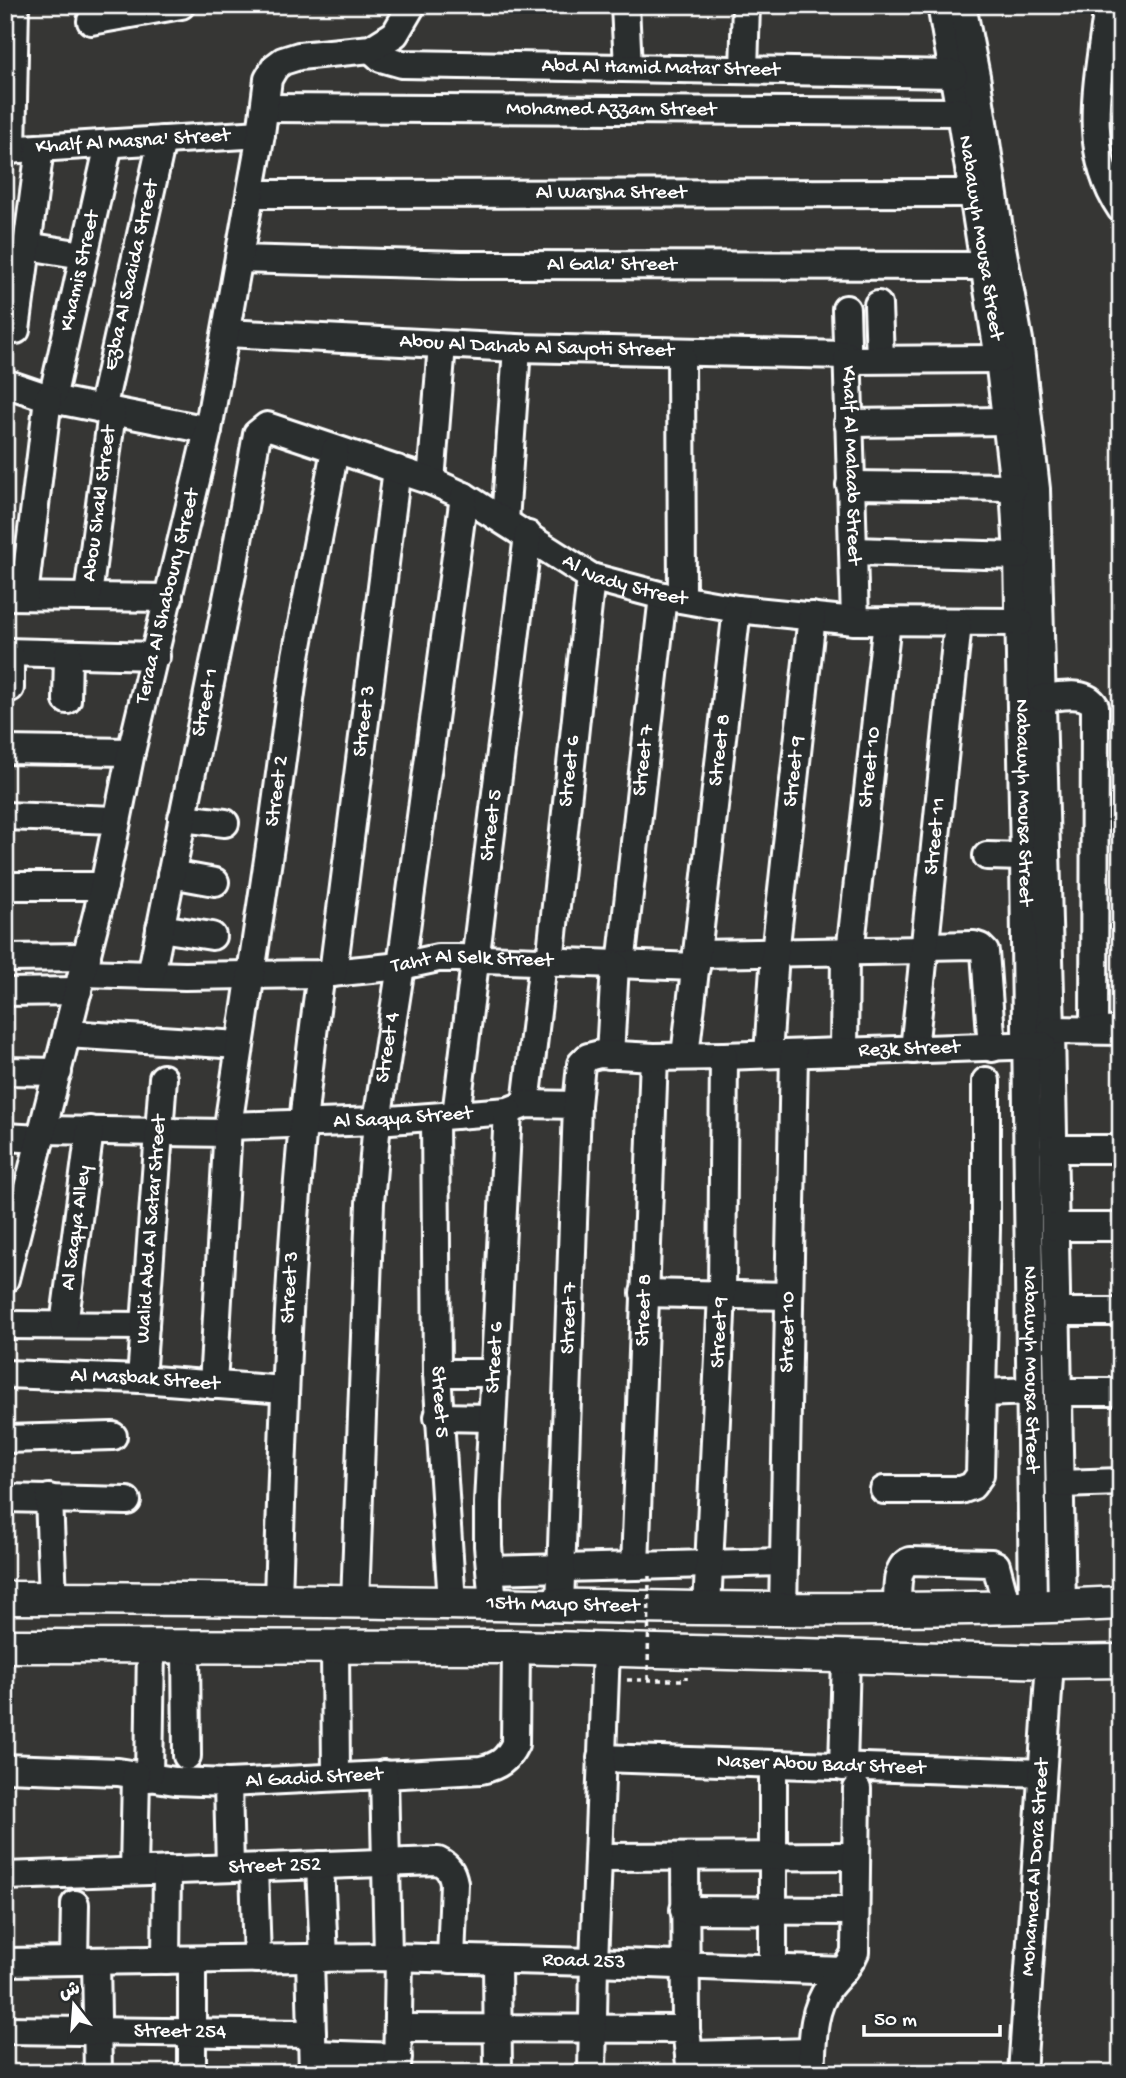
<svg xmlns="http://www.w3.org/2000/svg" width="1126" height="2078" viewBox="0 0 1126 2078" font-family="'Gochi Hand','Playpen Sans Arabic',sans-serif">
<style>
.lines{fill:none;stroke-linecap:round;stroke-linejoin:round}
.minor-casing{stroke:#fff;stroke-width:32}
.major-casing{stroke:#fff;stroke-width:37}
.path{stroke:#fff;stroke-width:3.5;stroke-dasharray:5 5;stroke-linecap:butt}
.minor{stroke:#2a2d2e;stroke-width:26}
.major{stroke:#2a2d2e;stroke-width:32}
.path-bridge{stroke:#fff;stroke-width:3.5;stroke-dasharray:5 5;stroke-linecap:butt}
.labels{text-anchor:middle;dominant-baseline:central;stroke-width:7;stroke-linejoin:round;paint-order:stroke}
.street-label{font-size:21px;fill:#fff;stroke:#2a2d2e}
</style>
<rect width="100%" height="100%" fill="#363634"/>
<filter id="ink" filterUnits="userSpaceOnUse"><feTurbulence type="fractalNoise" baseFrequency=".0143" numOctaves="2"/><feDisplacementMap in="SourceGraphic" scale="14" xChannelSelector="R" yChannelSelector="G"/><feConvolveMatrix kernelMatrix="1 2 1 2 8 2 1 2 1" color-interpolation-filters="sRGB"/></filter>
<g filter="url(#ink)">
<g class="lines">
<g class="minor-casing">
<g id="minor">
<polyline points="625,5 628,68"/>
<path id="s1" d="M941 5 960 112 999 359 1014 487 1018 556 1024 857 1033 1607"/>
<polyline points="962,5 976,76 1001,242 1019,340 1036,489 1051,1030 1062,1606"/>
<path d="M1108 5C1100 74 1079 147 1121 209"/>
<polyline points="91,21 181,5"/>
<path id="s2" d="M371 49 381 58 402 64 954 74"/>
<polyline points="744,70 746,5"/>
<path id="s3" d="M265 108 960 112"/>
<path id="s4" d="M5 150 261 134"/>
<polyline points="12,150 15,5"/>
<path id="s5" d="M251 194 973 193"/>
<polyline points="27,246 83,255"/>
<path id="s6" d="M239 259 461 265 984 266"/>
<polyline points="878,305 880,359"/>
<path id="s7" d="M846 309 855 621"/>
<polyline points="16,330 40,148"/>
<path id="s8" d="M227 333 517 348 847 355"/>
<polyline points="681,352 682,599"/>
<polyline points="847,360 999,359"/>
<polyline points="5,383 52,399 208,430"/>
<path id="s9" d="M52 399 109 144"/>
<path id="s10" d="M102 410 162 140"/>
<polyline points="848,423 1007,421"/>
<polyline points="431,481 442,345"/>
<polyline points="850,485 1014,487"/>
<polyline points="505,521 517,348"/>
<polyline points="853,551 1018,556"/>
<polyline points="5,596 169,598"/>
<polyline points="24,596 48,398"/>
<path id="s11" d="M88 596 112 412"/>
<polyline points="5,652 156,656"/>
<polyline points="10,688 10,652"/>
<path d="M1042 698C1060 697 1085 689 1095 706L1094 1030"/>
<polyline points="67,700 68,654"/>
<polyline points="5,750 131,752"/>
<polyline points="5,816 116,820"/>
<polyline points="182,818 225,823"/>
<polyline points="987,856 1024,857"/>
<polyline points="171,874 215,882"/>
<polyline points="5,886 104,886"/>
<polyline points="160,928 212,936"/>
<polyline points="925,946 974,945 980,947 985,952 992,1048"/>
<path id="s12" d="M850 953 887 621"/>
<polyline points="697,954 924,950"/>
<polyline points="5,958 87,957"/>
<path id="s13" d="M550 962 591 577"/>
<path id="s14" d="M621 965 663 596"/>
<path id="s15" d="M83 973 185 976 321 974 401 966 438 958H457L696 967"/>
<path id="s16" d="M333 973 397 469"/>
<path id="s17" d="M151 975 232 574 257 434 267 426 431 481 464 496 591 577 663 596 737 609 855 621 1020 622"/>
<polyline points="5,992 78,991"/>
<polyline points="1051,1030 1121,1031"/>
<polyline points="67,1034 239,1045"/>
<path id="s18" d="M914 1050 958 623"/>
<polyline points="844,1052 845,953"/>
<path id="s19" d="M768 1054 775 954 812 616"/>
<polyline points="610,1055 615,965"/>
<path id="s20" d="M685 1056 737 609"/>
<polyline points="5,1071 58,1072"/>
<polyline points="526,1104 543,962"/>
<path id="s21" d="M456 1115 528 535"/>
<path id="s22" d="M435 1117 437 1373 452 1603"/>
<path id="s23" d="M228 1126 377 1121 508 1111 526 1104 577 1105"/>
<polyline points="43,1130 227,1133"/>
<polyline points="5,1137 40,1139"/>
<polyline points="1053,1149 1121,1149"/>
<polyline points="1055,1227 1121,1227"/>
<path id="s24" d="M5 1279 104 886 131 752 208 430 261 134 268 79 275 67 283 61 299 56 371 49 395 34 412 5"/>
<polyline points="644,1293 789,1296"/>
<polyline points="1056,1312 1121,1312"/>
<polyline points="5,1325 145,1326"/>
<path id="s25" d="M64 1325 90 1130"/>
<polyline points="437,1373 495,1373"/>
<path id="s26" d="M5 1374 141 1379 284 1390"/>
<path id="s27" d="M141 1379 163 1078"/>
<path id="s28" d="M213 1385 228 1126 272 833 296 656 335 450"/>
<polyline points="1058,1392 1121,1392"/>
<polyline points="982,1393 1030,1391"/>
<polyline points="438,1417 492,1418"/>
<polyline points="5,1439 113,1436"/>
<polyline points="1060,1484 1121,1482"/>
<polyline points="884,1490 961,1490 972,1486 980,1475 986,1229 986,1081"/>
<polyline points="5,1498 127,1501"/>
<polyline points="49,1498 53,1598"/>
<path id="s29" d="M635 1566 654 1057"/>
<polyline points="491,1570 783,1562"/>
<path id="s30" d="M278 1600C284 1391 291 1181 321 974"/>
<path id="s31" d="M355 1602 370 1203 377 1121 401 966 464 496"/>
<path id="s32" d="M493 1604 488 1546V1503L508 1111"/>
<path id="s33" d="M560 1605 577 1105 581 1064 588 1057 600 1054 654 1057 724 1056 1042 1045"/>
<path id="s34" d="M707 1608 722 1294 724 1056"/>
<path d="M897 1609C898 1594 894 1567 910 1561L991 1563 996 1565 1007 1607"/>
<path id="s35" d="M783 1610 794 1054"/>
<polyline points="186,1647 187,1756"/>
<polyline points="335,1647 336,1776"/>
<path id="s36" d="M601 1758 1042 1773"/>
<polyline points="773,1764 773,1968"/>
<polyline points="843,1767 846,1657"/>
<path id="s37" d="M5 1768 118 1772 175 1781 228 1783 481 1770C499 1766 507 1760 515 1744L516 1647"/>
<polyline points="384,1774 388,1957"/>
<polyline points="149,1778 151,1646"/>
<polyline points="228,1783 230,1868"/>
<polyline points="598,1857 856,1856"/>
<polyline points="685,1857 686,2029 691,2073"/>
<polyline points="320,1865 324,1958"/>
<polyline points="254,1868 257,1959"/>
<polyline points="134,1871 136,1775"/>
<path id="s38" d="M5 1876 438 1861C448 1866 452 1871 454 1883L451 1959"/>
<polyline points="684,1910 855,1911"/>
<polyline points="310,1958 313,2073"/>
<polyline points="166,1960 167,1870"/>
<polyline points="192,1960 192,2073"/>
<polyline points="497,1960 498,2073"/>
<polyline points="74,1961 75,1904"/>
<polyline points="96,1961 98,2073"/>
<path id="s39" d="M5 1962 388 1957 594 1962 843 1971"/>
<polyline points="399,2028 686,2029"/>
<path id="s40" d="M5 2030 312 2034"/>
<polyline points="313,2054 398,2057"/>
<polyline points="689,2055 812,2052"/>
<polyline points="397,2073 399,1958"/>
<polyline points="592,2073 594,1962 606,1650"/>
<path d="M811 2073C813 2043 811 2012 829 1987 838 1975 849 1967 855 1952L857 1789"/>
<path id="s41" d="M1022 2073 1050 1662"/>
</g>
</g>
<g class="major-casing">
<g id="major">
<path id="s42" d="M5 1598C183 1598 360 1601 538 1605 732 1609 927 1613 1121 1603"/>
<polyline points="5,1646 516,1647 1050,1662 1121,1661"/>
</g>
</g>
<polyline class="path" points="627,1680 686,1680 686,1676"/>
<use href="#minor" class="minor"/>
<use href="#major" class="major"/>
<polyline class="path-bridge" points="648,1680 649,1576"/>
</g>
</g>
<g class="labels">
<g class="street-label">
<text stroke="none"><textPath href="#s2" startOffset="294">Abd Al Hamid Matar Street</textPath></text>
<text stroke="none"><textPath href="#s3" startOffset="346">Mohamed Azzam Street</textPath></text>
<text stroke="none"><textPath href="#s4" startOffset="128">Khalf Al Masna' Street</textPath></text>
<text stroke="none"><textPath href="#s5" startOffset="360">Al Warsha Street</textPath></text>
<text stroke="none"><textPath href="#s1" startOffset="236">Nabawyh Mousa Street</textPath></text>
<text stroke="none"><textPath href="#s6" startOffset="373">Al Gala' Street</textPath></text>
<text stroke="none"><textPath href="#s9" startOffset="131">Khamis Street</textPath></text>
<text stroke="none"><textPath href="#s10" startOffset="138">Ezba Al Saaida Street</textPath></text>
<text stroke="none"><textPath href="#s8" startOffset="310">Abou Al Dahab Al Sayoti Street</textPath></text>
<text stroke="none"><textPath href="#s7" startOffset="156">Khalf Al Malaab Street</textPath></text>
<text stroke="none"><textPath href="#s11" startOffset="93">Abou Shakl Street</textPath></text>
<text stroke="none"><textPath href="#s17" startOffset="957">Al Nady Street</textPath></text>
<text stroke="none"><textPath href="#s24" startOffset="702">Teraa Al Shaboury Street</textPath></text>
<text stroke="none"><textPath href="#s17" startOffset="278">Street 1</textPath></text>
<text stroke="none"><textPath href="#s16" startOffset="254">Street 3</textPath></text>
<text stroke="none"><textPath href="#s20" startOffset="308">Street 8</textPath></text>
<text stroke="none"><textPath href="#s14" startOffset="206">Street 7</textPath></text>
<text stroke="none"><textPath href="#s12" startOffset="187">Street 10</textPath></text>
<text stroke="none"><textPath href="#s13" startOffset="192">Street 6</textPath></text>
<text stroke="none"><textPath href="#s19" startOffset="284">Street 9</textPath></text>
<text stroke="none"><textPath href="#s28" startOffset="598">Street 2</textPath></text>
<text stroke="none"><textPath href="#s1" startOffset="803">Nabawyh Mousa Street</textPath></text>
<text stroke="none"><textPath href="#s21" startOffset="292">Street 5</textPath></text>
<text stroke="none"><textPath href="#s18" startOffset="215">Street 11</textPath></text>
<text stroke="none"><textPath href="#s15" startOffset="390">Taht Al Selk Street</textPath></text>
<text stroke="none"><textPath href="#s31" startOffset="556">Street 4</textPath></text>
<text stroke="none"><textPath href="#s33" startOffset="873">Rezk Street</textPath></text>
<text stroke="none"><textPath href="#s23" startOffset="175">Al Saqya Street</textPath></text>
<text stroke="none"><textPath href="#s25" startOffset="98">Al Saqya Alley</textPath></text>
<text stroke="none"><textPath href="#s27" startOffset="150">Walid Abd Al Satar Street</textPath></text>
<text stroke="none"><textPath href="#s30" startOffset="313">Street 3</textPath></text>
<text stroke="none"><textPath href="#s29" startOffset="256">Street 8</textPath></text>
<text stroke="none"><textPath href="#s33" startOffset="287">Street 7</textPath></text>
<text stroke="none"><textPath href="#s34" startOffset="276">Street 9</textPath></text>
<text stroke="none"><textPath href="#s35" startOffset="278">Street 10</textPath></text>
<text stroke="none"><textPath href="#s32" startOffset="247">Street 6</textPath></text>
<text stroke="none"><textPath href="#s1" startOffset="1370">Nabawyh Mousa Street</textPath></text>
<text stroke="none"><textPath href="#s26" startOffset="140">Al Masbak Street</textPath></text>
<text stroke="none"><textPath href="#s22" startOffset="285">Street 5</textPath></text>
<text stroke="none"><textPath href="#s42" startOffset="558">15th Mayo Street</textPath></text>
<text stroke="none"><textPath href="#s36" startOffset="220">Naser Abou Badr Street</textPath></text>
<text stroke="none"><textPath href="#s37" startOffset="310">Al Gadid Street</textPath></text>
<text stroke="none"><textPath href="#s38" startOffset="270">Street 252</textPath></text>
<text stroke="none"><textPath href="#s41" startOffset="206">Mohamed Al Dora Street</textPath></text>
<text stroke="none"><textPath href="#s39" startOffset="579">Road 253</textPath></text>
<text stroke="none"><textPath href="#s40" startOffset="175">Street 254</textPath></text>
</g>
</g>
<rect width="1126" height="2078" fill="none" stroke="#2a2d2e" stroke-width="28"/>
<rect x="14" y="14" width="1098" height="2050" fill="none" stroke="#fff" stroke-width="2.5" filter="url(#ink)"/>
<g transform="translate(74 2005) rotate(343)" stroke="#2a2d2e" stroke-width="5" paint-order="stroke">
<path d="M0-5L12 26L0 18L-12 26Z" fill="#ffffff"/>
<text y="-10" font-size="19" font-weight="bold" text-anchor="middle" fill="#ffffff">ش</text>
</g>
<path d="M864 2025v10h136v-10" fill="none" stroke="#ffffff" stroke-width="3.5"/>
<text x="874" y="2025" font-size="21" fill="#ffffff" stroke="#2a2d2e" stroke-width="5" paint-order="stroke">50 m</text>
</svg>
